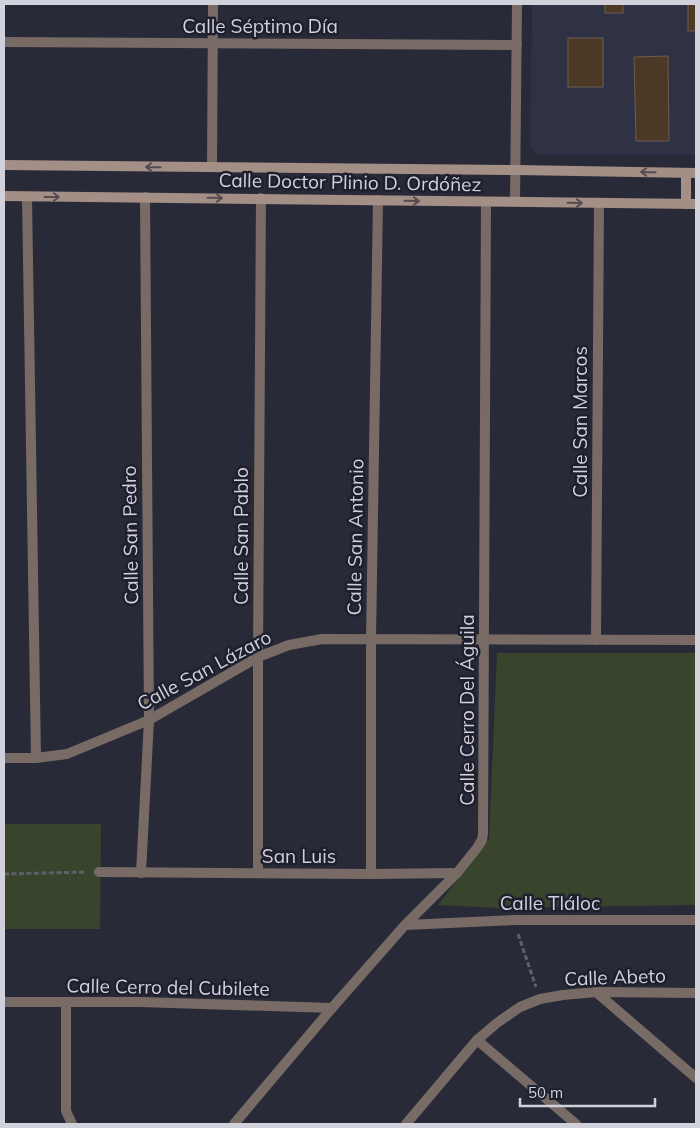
<svg xmlns="http://www.w3.org/2000/svg" width="700" height="1128" viewBox="0 0 700 1128" font-family="Mulish,sans-serif">
<style>
.built{fill:#2f3145}
.green{fill:#38442c}
.building{fill:#4c3925;stroke:#6b5e51}
.lines{fill:none;stroke-linecap:round;stroke-linejoin:round}
.path{stroke:#5e5f6c;stroke-width:3;stroke-dasharray:5 2.5;stroke-linecap:butt}
.street{stroke:#786b65;stroke-width:10}
.secondary{stroke:#a38f85;stroke-width:10}
.oneway{stroke:#544c51}
.labels{text-anchor:middle;dominant-baseline:central;stroke-width:5;stroke-linejoin:round;paint-order:stroke}
.street-label{font-size:19px;fill:#d0d1db;stroke:#1f202e}
</style>
<rect width="100%" height="100%" fill="#292a38"/>
<polygon class="built" points="532,4 696,4 696,155 539,155 530,147"/>
<g class="green">
<polygon points="497,653 696,653 696,905 498,908 438,905 489,839"/>
<polygon points="4,824 101,824 100,929 4,929"/>
</g>
<g class="building">
<rect x="605" y="4" width="18" height="9"/>
<rect x="688" y="4" width="8" height="27"/>
<rect x="568" y="38" width="35" height="49"/>
<polygon points="668,56 669,141 636,141 634,57"/>
</g>
<g class="lines">
<g class="path">
<polyline points="4,874 86,872"/>
<polyline points="518,934 536,987"/>
</g>
<g class="street">
<polyline points="4,42 517,45"/>
<polyline points="212,167 213,4"/>
<polyline points="27,197 36,758"/>
<polyline points="515,201 517,4"/>
<polyline points="596,640 599,203"/>
<polyline points="4,758 36,758 67,754 149,720 258,657 289,645 322,639 696,640"/>
<polyline points="99,872 371,874 457,873"/>
<polyline points="141,873 149,720 145,197"/>
<polyline points="258,873 258,657 261,198"/>
<polyline points="371,874 371,639 378,200"/>
<polyline points="405,925 514,920 696,920"/>
<polyline points="596,992 696,1078"/>
<polyline points="4,1002 140,1002 332,1008"/>
<polyline points="66,1002 66,1111 72,1124"/>
<polyline points="477,1040 576,1124"/>
<polyline points="234,1124 332,1008 405,925 457,873 477,848 482,840 483,833 486,202"/>
<polyline points="406,1124 477,1040 497,1023 520,1007 540,999 563,995 596,992 696,993"/>
</g>
<g class="secondary">
<polyline points="4,165 516,170 696,173"/>
<polyline points="4,196 696,204"/>
<polyline points="686,204 686,173"/>
</g>
</g>
<defs><path id="oneway-shaft" d="M-6 0H5M1.5-3L5.5 0L1.5 3" fill="none" stroke-width="1.6" stroke-linecap="round" stroke-linejoin="round" transform="scale(1.25)"/></defs>
<g class="oneway">
<use href="#oneway-shaft" transform="translate(153 167) rotate(-179)"/>
<use href="#oneway-shaft" transform="translate(648 172) rotate(-179)"/>
<use href="#oneway-shaft" transform="translate(52 197)"/>
<use href="#oneway-shaft" transform="translate(215 198) rotate(1)"/>
<use href="#oneway-shaft" transform="translate(412 201) rotate(1)"/>
<use href="#oneway-shaft" transform="translate(575 203) rotate(1)"/>
</g>
<g class="labels">
<g class="street-label">
<text x="260" y="26">Calle Séptimo Día</text>
<text transform="translate(350 182) rotate(1)">Calle Doctor Plinio D. Ordóñez</text>
<text transform="translate(580 422) rotate(-90)">Calle San Marcos</text>
<text transform="translate(130 535) rotate(-91)">Calle San Pedro</text>
<text transform="translate(241 536) rotate(-90)">Calle San Pablo</text>
<text transform="translate(355 537) rotate(-89)">Calle San Antonio</text>
<text transform="translate(204 670) rotate(-28)">Calle San Lázaro</text>
<text transform="translate(467 710) rotate(-90)">Calle Cerro Del Águila</text>
<text x="299" y="856">San Luis</text>
<text x="550" y="903">Calle Tláloc</text>
<text transform="translate(615 977) rotate(-2)">Calle Abeto</text>
<text transform="translate(168 987) rotate(1)">Calle Cerro del Cubilete</text>
</g>
</g>
<rect width="700" height="1128" fill="none" stroke="#d0d1db" stroke-width="10"/>
<path d="M520 1098v8h135v-8" fill="none" stroke="#d0d1db" stroke-width="2.5"/>
<text x="528" y="1098" font-size="15" fill="#d0d1db" stroke="#1f202e" stroke-width="4" paint-order="stroke">50 m</text>
</svg>
